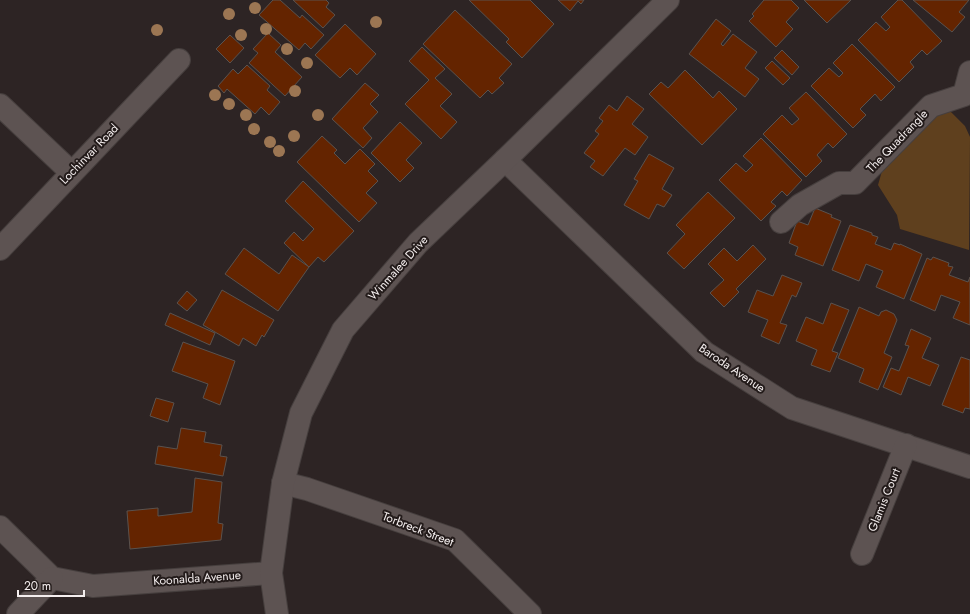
<svg xmlns="http://www.w3.org/2000/svg" width="970" height="614" viewBox="0 0 970 614" font-family="Jost,sans-serif">
<style>
.green{fill:#5f401e}
.building{fill:#642400;stroke:#5a524e}
.lines{fill:none;stroke-linecap:round;stroke-linejoin:round}
.minor-casing{stroke:#463f3e;stroke-width:24}
.minor{stroke:#5d5352;stroke-width:22}
.tree{fill:#9c7653}
.labels{text-anchor:middle;dominant-baseline:central;stroke-width:4;stroke-linejoin:round;paint-order:stroke}
.street-label{font-size:12px;fill:#f4eeee;stroke:#231b1a}
</style>
<rect width="100%" height="100%" fill="#2d2424"/>
<polygon class="green" points="950,111 965,126 970,137 969,250 900,229 897,215 878,185 882,171 936,115"/>
<g class="building">
<polygon points="273,0 280,0 300,18 302,15 324,35 311,49 305,43 299,50 259,15"/>
<polygon points="293,0 326,0 329,3 326,7 335,15 323,28"/>
<polygon points="469,0 530,0 554,24 522,58 506,42 509,39"/>
<polygon points="558,0 584,0 581,4 578,1 570,11"/>
<polygon points="764,0 791,0 799,8 786,22 793,29 776,47 749,21 754,16 752,14"/>
<polygon points="804,0 851,0 827,23"/>
<polygon points="898,0 902,0 942,41 927,55 922,50 910,62 914,67 899,82 858,40 876,22 886,31 890,27 881,17"/>
<polygon points="913,0 969,0 959,12 965,17 952,32"/>
<polygon points="455,10 512,64 499,78 504,83 492,94 488,90 480,98 423,44"/>
<polygon points="716,19 731,31 721,44 723,46 733,34 757,52 745,68 759,79 745,97 689,54"/>
<polygon points="345,24 376,54 357,75 350,68 340,78 315,55"/>
<polygon points="268,33 281,45 275,52 302,77 285,96 249,63 258,53 253,49"/>
<polygon points="230,35 244,48 230,63 216,49"/>
<polygon points="852,44 895,87 881,101 875,94 860,109 866,115 853,128 811,86 829,68 839,77 843,73 833,63"/>
<polygon points="422,47 445,69 435,78 452,94 440,106 457,122 441,139 405,104 429,80 409,61"/>
<polygon points="782,50 799,67 792,75 774,58"/>
<polygon points="772,61 790,78 783,85 765,68"/>
<polygon points="247,65 270,86 267,90 280,102 269,115 261,107 255,114 227,89 224,93 218,86 233,69 238,74"/>
<polygon points="685,70 713,98 719,91 737,109 702,145 649,94 661,82 668,88"/>
<polygon points="365,83 379,95 370,104 378,112 363,128 372,138 363,148 332,119"/>
<polygon points="806,92 847,134 833,148 828,143 817,155 822,161 806,177 763,134 782,115 792,125 799,119 789,108"/>
<polygon points="627,96 644,109 632,124 648,137 635,155 625,148 603,176 590,167 595,161 584,153 599,134 595,131 603,121 599,118 609,105 617,111"/>
<polygon points="400,122 422,143 406,160 414,168 400,182 371,153"/>
<polygon points="322,136 337,150 334,153 345,164 360,149 375,164 368,171 378,181 366,193 377,203 359,222 297,162"/>
<polygon points="761,138 802,180 787,196 782,191 771,202 776,206 761,221 719,180 736,163 746,172 753,165 743,156"/>
<polygon points="649,154 674,168 662,189 672,195 664,207 657,204 649,219 624,205 638,181 634,179"/>
<polygon points="303,181 354,231 324,262 318,257 309,267 284,243 294,232 303,241 314,229 285,201"/>
<polygon points="708,192 735,218 684,269 667,253 685,234 676,225"/>
<polygon points="815,208 832,215 831,217 841,221 823,266 795,255 798,247 789,243 797,221 808,225"/>
<polygon points="850,225 872,233 872,235 878,237 875,244 891,250 894,243 900,245 900,244 922,254 904,299 876,287 883,271 866,264 859,281 832,270"/>
<polygon points="753,245 766,259 736,289 739,292 724,307 710,293 724,280 708,264 724,248 737,261"/>
<polygon points="244,248 279,274 292,255 309,267 278,311 225,274"/>
<polygon points="933,257 949,263 948,266 953,267 949,275 968,282 970,277 970,325 953,318 960,302 941,295 935,311 910,300 927,258 931,260"/>
<polygon points="782,275 802,283 796,297 792,295 780,323 787,325 779,344 761,336 768,320 748,312 757,290 773,296"/>
<polygon points="222,290 274,320 264,337 262,335 256,346 243,338 239,346 203,325"/>
<polygon points="187,291 197,300 187,311 177,303"/>
<polygon points="831,303 849,310 832,351 838,353 830,372 811,365 817,350 796,341 806,317 823,324"/>
<polygon points="859,307 879,316 881,312 886,310 894,314 897,320 884,353 892,357 878,390 859,382 864,369 838,358"/>
<polygon points="170,313 215,333 210,345 165,325"/>
<polygon points="911,329 931,338 922,358 939,365 930,386 908,377 901,395 883,387 891,368 899,371 909,346 905,345"/>
<polygon points="183,342 235,361 220,405 203,398 208,384 172,371"/>
<polygon points="961,357 970,360 970,409 965,408 963,413 942,405"/>
<polygon points="156,398 174,403 168,422 150,416"/>
<polygon points="181,428 206,432 204,442 222,445 220,456 227,457 223,476 155,464 158,446 177,449"/>
<polygon points="195,478 222,482 218,523 223,524 221,540 130,549 127,511 158,508 158,516 192,512"/>
</g>
<g class="lines">
<g class="minor-casing">
<g id="minor">
<polyline points="0,105 71,172"/>
<polyline points="505,160 704,352 792,408 970,467"/>
<polyline points="781,222 800,205 839,183 855,183 931,106 964,95 970,72"/>
<polyline points="0,249 179,60"/>
<polyline points="283,483 307,489 455,540 530,614"/>
<polyline points="0,527 52,578 93,586 271,573"/>
<polyline points="862,554 906,445"/>
<polyline points="18,614 52,578"/>
<polyline points="277,614 271,573 283,483 301,413 343,330 418,243 505,160 668,0"/>
</g>
</g>
<use href="#minor" class="minor"/>
</g>
<g class="tree">
<circle cx="255" cy="8" r="6"/>
<circle cx="229" cy="14" r="6"/>
<circle cx="376" cy="22" r="6"/>
<circle cx="266" cy="29" r="6"/>
<circle cx="157" cy="30" r="6"/>
<circle cx="241" cy="35" r="6"/>
<circle cx="287" cy="49" r="6"/>
<circle cx="307" cy="63" r="6"/>
<circle cx="295" cy="91" r="6"/>
<circle cx="215" cy="95" r="6"/>
<circle cx="229" cy="104" r="6"/>
<circle cx="246" cy="115" r="6"/>
<circle cx="318" cy="115" r="6"/>
<circle cx="254" cy="129" r="6"/>
<circle cx="294" cy="136" r="6"/>
<circle cx="270" cy="142" r="6"/>
<circle cx="279" cy="151" r="6"/>
</g>
<g class="labels">
<g class="street-label">
<text transform="translate(897 141) rotate(-46)">The Quadrangle</text>
<text transform="translate(89 154) rotate(-46)">Lochinvar Road</text>
<text transform="translate(398 268) rotate(-48)">Winmalee Drive</text>
<text transform="translate(732 368) rotate(34)">Baroda Avenue</text>
<text transform="translate(884 500) rotate(-68)">Glamis Court</text>
<text transform="translate(418 529) rotate(21)">Torbreck Street</text>
<text transform="translate(197 578) rotate(-4)">Koonalda Avenue</text>
</g>
</g>
<path d="M18 590v6h66v-6" fill="none" stroke="#f4eeee" stroke-width="2"/>
<text x="24" y="590" font-size="12" fill="#f4eeee" stroke="#231b1a" stroke-width="3" paint-order="stroke">20 m</text>
</svg>
